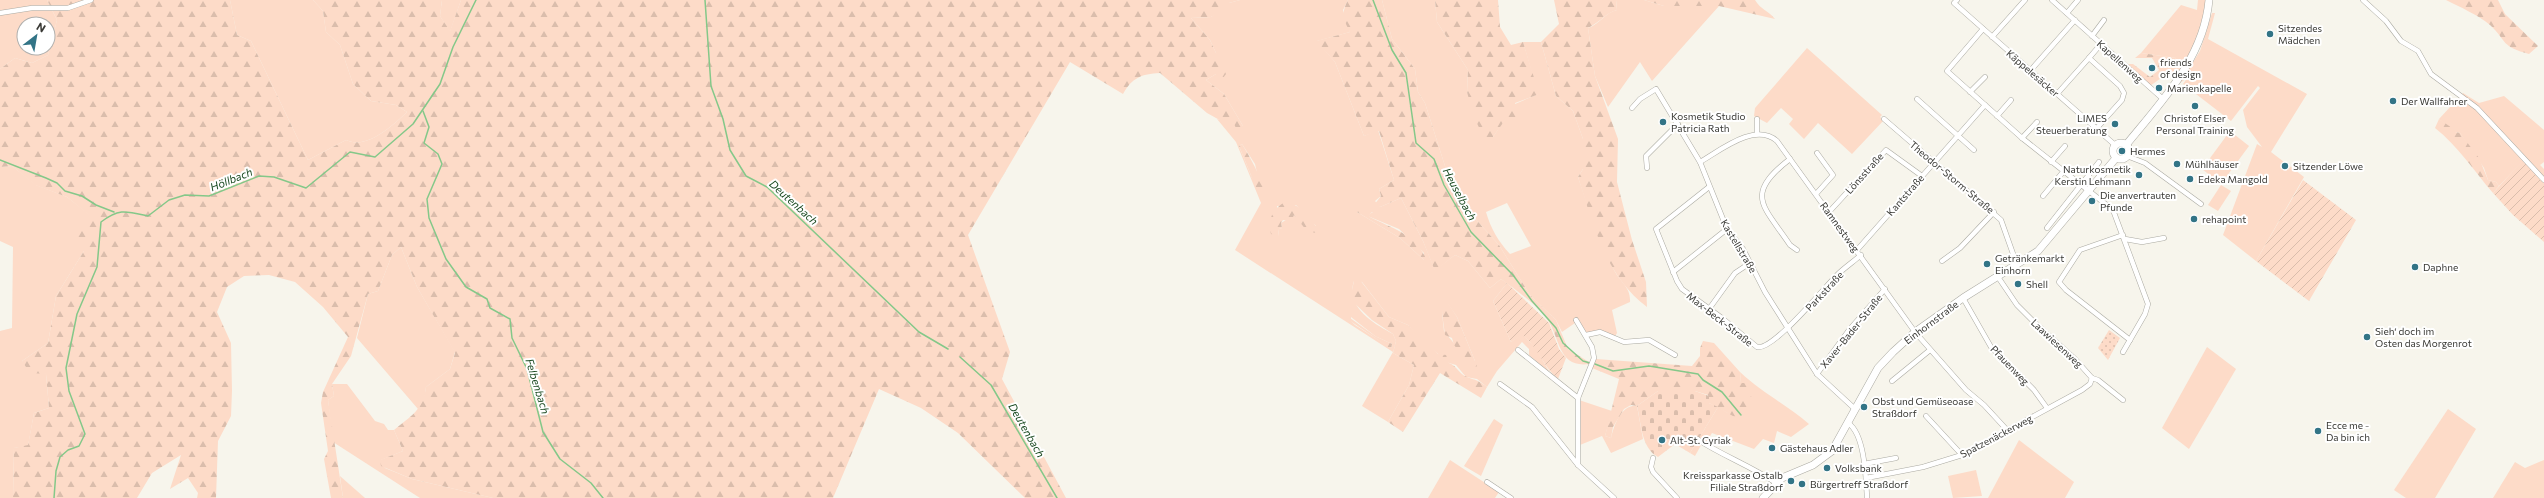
<svg xmlns="http://www.w3.org/2000/svg" width="2544" height="498" viewBox="0 0 2544 498" font-family="Commissioner,sans-serif">
<style>
.grass{fill:#fddbc8;fill-rule:evenodd}
.forest{fill:url(#forest-firs)}
.cemetery{fill:url(#cemetery-stones)}
.park{fill:url(#park-dots)}
.garden{fill:url(#garden-furrows)}
.lines{fill:none;stroke-linecap:round;stroke-linejoin:round}
.stream{stroke:#84c889;stroke-width:1.5}
.minor-casing{stroke:#abaaa2;stroke-width:5.5}
.secondary-casing{stroke:#abaaa2;stroke-width:8}
.minor{stroke:#fff;stroke-width:4.5}
.secondary{stroke:#fff;stroke-width:7}
.poi-dot{fill:#327486;stroke:#fff;stroke-width:1.5}
.labels{text-anchor:middle;dominant-baseline:central;stroke-width:4;stroke-linejoin:round;paint-order:stroke}
.poi-label{font-size:10px;fill:#393935;stroke:#fff;text-anchor:start}
.street-label{font-size:10px;fill:#393935;stroke:#fff}
.water-label{font-size:11px;font-style:italic;fill:#1a4a21;stroke:#fff}
</style>
<defs>
<pattern id="forest-firs" width="22" height="20" patternUnits="userSpaceOnUse"><rect width="22" height="20" fill="#fddbc8"/><path d="M5 1l3.5 6h-7zM16 11l3.5 6h-7z" fill="#dabdac"/></pattern>
<pattern id="cemetery-stones" width="16" height="16" patternUnits="userSpaceOnUse"><rect width="16" height="16" fill="#fddbc8"/><path d="M2 7V4a2 2 0 0 1 4 0v3zM10 15v-3a2 2 0 0 1 4 0v3z" fill="#dabdac"/></pattern>
<pattern id="park-dots" width="8" height="8" patternUnits="userSpaceOnUse"><rect width="8" height="8" fill="#fddbc8"/><path d="M2 2h.1M6 6h.1" fill="none" stroke="#dabdac" stroke-width="1.8" stroke-linecap="round"/></pattern>
<pattern id="garden-furrows" width="10" height="10" patternUnits="userSpaceOnUse"><rect width="10" height="10" fill="#fddbc8"/><path d="M-1 1l2-2M0 10L10 0M9 11l2-2" fill="none" stroke="#dabdac"/></pattern>
</defs>
<rect width="100%" height="100%" fill="#f7f5ec"/>
<g class="grass">
<path d="M0 0H47L57 20 48 55 32 63 15 58 0 69ZM24 24H48V48H24Z"/>
<path d="M230 0H313L323 11 326 32 340 45 353 84 371 101 396 105 407 112C392 126 367 150 346 140L308 160 251 41 237 35Z"/>
<polygon points="442,0 461,0 450,32 440,16"/>
<path d="M1240 0H1348L1343 10 1350 32 1317 41 1335 62 1364 136 1378 130 1394 180 1379 189 1381 196 1375 201 1380 207 1401 198 1423 241 1435 270 1455 255 1468 261 1490 288 1501 279 1507 283 1493 301 1511 342 1522 334 1535 347 1550 373 1529 355V349L1522 342 1497 371 1487 387 1477 379 1466 377 1456 365 1449 363 1421 340 1408 325 1389 317 1362 282 1354 281C1345 307 1374 324 1393 334L1396 341 1393 353 1414 365 1409 385 1388 422 1362 406 1393 352 1235 250 1261 203 1236 142 1217 119 1243 126 1224 94 1206 80 1216 74 1221 64 1210 40 1191 18 1211 17 1229 3ZM1242 144 1255 164 1259 181 1252 178 1239 146ZM1296 205 1316 226 1301 221 1294 215 1281 223 1282 228 1279 229 1278 236 1277 206ZM1357 212H1373L1368 215 1370 217 1399 229 1424 253V260L1400 238ZM1448 304 1457 317 1475 361 1469 362 1444 331 1442 313ZM1351 317 1375 336 1392 344 1391 348 1355 325 1351 321Z"/>
<path d="M1382 0H1435L1437 22 1468 70 1467 92 1493 137 1515 104 1538 94 1523 42H1541L1556 96 1573 111 1583 139V169L1578 177C1589 210 1599 240 1614 270 1620 282 1631 287 1630 302L1612 310 1617 333 1614 338C1603 331 1598 331 1586 333L1575 323 1562 332 1556 320 1530 295 1499 245 1471 214 1451 185 1425 103 1418 92 1415 69 1392 39ZM1507 203 1531 246 1510 254C1498 241 1491 229 1486 212Z"/>
<path d="M1616 0H1644L1664 6H1719L1652 81 1640 62 1608 107 1595 76 1588 28C1600 24 1606 12 1617 10Z"/>
<path d="M2198 0H2207C2203 30 2191 54 2175 78L2168 73 2176 58 2141 53 2181 5 2197 10Z"/>
<polygon points="2212,13 2215,13 2208,39 2307,94 2271,152 2304,177 2256,261 2223,235 2257,144 2262,147 2247,127 2243,110 2260,88 2258,86 2231,121 2183,84 2188,77 2180,83 2200,51"/>
<polygon points="1807,48 1882,115 1880,117 1884,120 1852,154 1818,123 1804,139 1789,124 1793,119 1781,108 1767,123 1754,116 1755,108"/>
<polygon points="2463,93 2479,103 2504,96 2544,130 2544,162 2540,165 2544,169 2544,181 2525,159 2499,186 2496,182 2488,180 2484,168 2460,133 2454,132 2439,119"/>
<polygon points="2230,131 2249,146 2221,184 2202,169"/>
<polygon points="12,166 36,185 67,197 91,216 84,251 56,296 48,343 22,361 46,374 49,408 34,413 28,446 14,448 13,498 0,498 0,331 12,328 13,247 0,241 0,167"/>
<polygon points="2221,185 2231,191 2218,211 2208,205"/>
<polygon points="401,247 417,287 455,352 450,369 426,387 424,402 418,409 357,338 368,294 378,291 392,255"/>
<polygon points="2207,347 2236,369 2189,449 2162,428"/>
<path d="M1740 372C1761 392 1787 405 1809 424L1791 437 1777 431 1774 443 1763 439 1754 449 1712 433 1707 441 1704 440 1695 456 1690 453 1718 407 1728 413 1741 383Z"/>
<polygon points="332,384 347,384 375,421 384,424 388,430 394,430 403,451 381,460 385,468 412,479 493,498 420,498 333,442 328,400 334,396"/>
<path d="M1579 400 1612 411 1605 436 1611 438C1614 426 1621 404 1637 406L1643 439 1611 453 1602 436 1580 445Z"/>
<polygon points="2448,409 2476,429 2435,498 2406,498 2394,490"/>
<polygon points="1494,419 1503,425 1481,476 1464,466"/>
<polygon points="2019,440 2074,482 2065,498 1988,498"/>
<polygon points="1450,460 1499,492 1495,498 1428,498"/>
<polygon points="2544,460 2544,498 2493,498 2515,462 2525,468"/>
<polygon points="1976,470 1982,496 1953,498 1948,476"/>
<polygon points="340,476 365,498 343,498"/>
</g>
<g class="forest">
<path d="M47 0H230L237 35 251 41 308 160 346 140C367 150 392 126 407 112L396 105 371 101 353 84 340 45 326 32 323 11 313 0H442L440 16 450 31 461 0H1240L1229 3 1230 8 1211 17 1191 18 1210 40 1216 53 1222 56 1221 64 1226 74 1223 78 1216 74 1206 80 1224 94 1243 126 1237 130 1234 124 1225 123 1207 113 1160 73C1141 74 1132 78 1123 94L1070 62 968 235 1010 352 1002 379 1066 498H1025L958 433 921 408 879 389 833 498H493L412 479 381 466 380 460 403 451 394 430C411 416 423 410 426 387L450 369 455 353 417 287 401 247 392 255 378 291 368 294 351 356 332 384 334 396 328 400 343 498H331L324 459 328 451 321 403 323 392 348 337 323 307 295 282 269 275 244 276 227 287 217 312 231 343 232 391 231 416 218 441 216 498H197L198 493 188 478 170 489 181 455 152 473 137 498H13L14 448 28 445 34 413 49 408 46 374 30 373 22 361 48 343 56 296 84 251 73 229 90 216 67 197 35 185 12 166 0 167V69L15 58 32 63 48 55 57 20Z"/>
<path d="M1348 0H1382L1392 39 1415 69 1418 92 1425 103 1451 185 1471 214 1499 245 1530 295 1556 320 1568 349 1589 362V364C1559 368 1560 340 1549 322 1538 305 1517 291 1501 279L1490 288 1468 261 1455 255 1435 271 1423 241 1401 198 1380 207 1374 205 1381 196 1379 189 1394 180 1379 131 1364 136 1335 62 1316 41 1350 32C1343 19 1341 13 1348 0Z"/>
<polygon points="1435,0 1498,0 1500,27 1511,45 1523,42 1539,94 1515,103 1518,118 1505,120 1493,137 1484,138 1474,117 1467,92 1468,70 1437,22"/>
<path d="M1554 0H1616L1617 10C1607 12 1599 23 1588 28L1595 76 1618 139 1617 182 1632 240 1646 282 1647 307C1606 277 1593 224 1578 177L1583 169V139L1573 111 1556 96 1541 42 1559 24Z"/>
<path d="M1644 0H1755C1761 10 1768 10 1775 19L1719 6H1664Z"/>
<path d="M2446 0H2498L2505 14 2538 46 2529 54C2500 46 2508 42 2490 25 2478 15 2460 7 2446 0Z"/>
<polygon points="2141,53 2176,58 2168,73 2150,86 2125,64 2133,64 2150,77 2159,70 2152,58 2135,58"/>
<path d="M2439 119 2452 128 2455 132 2460 133 2479 158 2488 180 2496 182 2499 186 2493 193C2474 171 2458 146 2435 128Z"/>
<path d="M1242 144C1251 158 1258 173 1264 186L1262 189 1257 190 1239 146Z"/>
<path d="M1286 201C1301 207 1312 215 1317 230L1316 233 1307 231 1294 215 1291 221 1283 220 1281 223 1282 228 1279 229 1278 236 1271 234C1267 219 1273 209 1286 201Z"/>
<path d="M1361 208 1374 210 1369 215 1370 217C1391 228 1416 234 1426 259L1424 260 1400 238 1357 212Z"/>
<path d="M1360 280 1389 317 1408 325 1438 354 1446 355 1449 363C1457 366 1459 374 1467 377 1477 381 1477 379 1487 387L1481 398 1440 373 1403 432 1388 422 1409 385 1414 365 1393 353 1396 341 1393 334 1372 320 1350 299 1354 281Z"/>
<polygon points="1448,303 1457,317 1477,366 1471,371 1467,365 1468,362 1454,345 1452,338 1445,335 1442,313 1444,306"/>
<polygon points="1346,315 1375,336 1392,344 1391,349 1346,318"/>
<path d="M1703 341 1714 343 1740 372 1741 383H1746C1753 398 1756 407 1741 417L1733 416 1709 403 1708 395 1695 391H1658L1637 406 1631 405 1624 409 1613 427 1611 438 1605 436 1619 379 1592 368 1596 359 1692 366 1700 356V348Z"/>
</g>
<path class="cemetery" d="M1658 391H1695L1709 396V403L1718 407 1690 453 1675 444 1658 457C1641 448 1641 422 1637 406Z"/>
<polygon class="park" points="2109,330 2120,338 2108,360 2098,348"/>
<g class="garden">
<polygon points="2525,158 2544,181 2544,242 2513,215 2493,193"/>
<polygon points="2303,180 2356,220 2309,301 2256,261"/>
<path d="M1507 283 1549 323 1559 349 1566 358 1558 379C1543 367 1538 346 1522 335L1511 342 1493 301Z"/>
</g>
<g class="lines">
<g class="stream">
<polyline points="705,0 711,86 723,119 730,150 746,176 767,187 919,332 948,349"/>
<polyline points="1373,0 1392,50 1406,73 1416,143 1434,159 1444,185 1471,232 1513,275 1532,301 1556,328 1563,343 1583,361 1590,363"/>
<polyline points="423,111 429,127 424,143 438,154 442,164 427,199 429,218 446,259 466,287 487,299 490,308 510,319 512,338 527,369 543,432 560,459 591,483 603,498"/>
<polyline points="0,160 46,178 57,183 65,191 82,196 96,205 114,212"/>
<polyline points="960,357 991,385 1057,498"/>
<polyline points="1595,364 1613,371 1649,366 1698,374 1703,380 1722,392 1741,415"/>
<path d="M54 498 56 471 60 457 68 450 79 446 85 434 69 391 66 368 77 314 97 267 101 222C119 208 126 211 148 216L169 200 185 195 209 196 259 176 274 177 306 188 350 152 375 157 413 124 440 84 453 47 476 0"/>
</g>
<g class="minor-casing">
<g id="minor">
<polyline points="1957,0 1954,3 2115,145"/>
<polyline points="2052,0 2163,99"/>
<polyline points="2363,0 2386,21 2401,41 2418,51 2431,74 2477,108 2544,180"/>
<polyline points="0,13 32,8 68,8 91,0"/>
<polyline points="2067,13 2078,0"/>
<polyline points="1983,29 1947,71 2022,138 2113,210 2148,304 2145,314 2123,352"/>
<polyline points="2092,36 2104,20"/>
<polyline points="1992,37 2025,0"/>
<polyline points="2089,58 2101,44"/>
<polyline points="2030,71 2075,20"/>
<polyline points="1970,92 1985,77"/>
<polyline points="2057,94 2089,58 2120,86 2124,93 2122,100 2096,129"/>
<polyline points="1917,99 1974,150"/>
<polyline points="1632,108 1640,99 1656,89 1700,162 1727,229 1743,249 1765,292 1817,374 1855,409"/>
<polyline points="1997,116 2011,100"/>
<polyline points="1884,119 2001,220 2017,265"/>
<polyline points="1757,133 1757,119"/>
<polyline points="2022,138 2037,122"/>
<polyline points="2127,156 2145,163 2201,204"/>
<path d="M1790 159C1743 195 1764 206 1790 245L1797 250"/>
<path d="M1700 162C1721 150 1755 122 1777 141L1915 332 1966 390 1984 405 2008 431"/>
<polyline points="2051,162 2065,146"/>
<polyline points="1647,168 1646,156 1678,124"/>
<path d="M1709 187 1656 229 1677 281 1682 289 1722 318 1757 347C1773 351 1824 288 1837 275 1844 268 1853 262 1861 255"/>
<polyline points="1816,194 1833,175 1817,153"/>
<polyline points="2043,196 2063,172"/>
<polyline points="1829,212 1886,150 1922,176"/>
<polyline points="2047,228 2099,162"/>
<polyline points="2123,235 2080,250 2059,282 2066,290 2130,340"/>
<polyline points="2125,239 2142,242 2164,238"/>
<polyline points="1857,250 1985,105"/>
<polyline points="1942,261 1960,248 1994,212"/>
<polyline points="1673,272 1727,229"/>
<polyline points="1998,277 2017,305 2032,320 2075,359 2092,378 2098,380 2123,400"/>
<polyline points="1963,298 1991,347 2034,390 2047,408"/>
<polyline points="1709,309 1735,273 1750,263"/>
<polyline points="1576,320 1592,347 1594,358 1578,398 1578,465"/>
<polyline points="1586,335 1600,332 1624,342 1649,340 1675,355"/>
<polyline points="1518,350 1578,398"/>
<polyline points="1817,374 1849,330 1885,289"/>
<polyline points="1892,381 1930,350"/>
<polyline points="1500,384 1532,407 1578,465 1614,498"/>
<polyline points="1926,416 1962,455"/>
<path d="M1848 423C1865 434 1866 479 1867 498"/>
<path d="M1697 439C1723 456 1749 465 1776 483"/>
<polyline points="1653,458 1651,467 1653,472 1677,498"/>
<polyline points="1864,464 1896,458"/>
<polyline points="1866,478 1923,467 1962,455 2082,390 2090,384 2092,378"/>
<polyline points="1487,482 1511,498"/>
</g>
</g>
<g class="secondary-casing">
<g id="secondary">
<circle cx="2121" cy="151" r="8"/>
<path d="M2126 145C2161 102 2204 58 2209 0"/>
<polyline points="1763,498 1782,478 1813,465 1832,451 1878,368 1893,352 1915,332 1963,298 2038,251 2116,158"/>
</g>
</g>
<use href="#minor" class="minor"/>
<use href="#secondary" class="secondary"/>
</g>
<g class="poi-dot">
<circle cx="2270" cy="34" r="4"/>
<circle cx="2152" cy="68" r="4"/>
<circle cx="2159" cy="88" r="4"/>
<circle cx="2393" cy="101" r="4"/>
<circle cx="2195" cy="106" r="4"/>
<circle cx="1663" cy="122" r="4"/>
<circle cx="2115" cy="124" r="4"/>
<circle cx="2122" cy="151" r="4"/>
<circle cx="2177" cy="164" r="4"/>
<circle cx="2285" cy="166" r="4"/>
<circle cx="2139" cy="175" r="4"/>
<circle cx="2190" cy="179" r="4"/>
<circle cx="2092" cy="201" r="4"/>
<circle cx="2194" cy="219" r="4"/>
<circle cx="1987" cy="264" r="4"/>
<circle cx="2415" cy="267" r="4"/>
<circle cx="2018" cy="284" r="4"/>
<circle cx="2367" cy="337" r="4"/>
<circle cx="1864" cy="407" r="4"/>
<circle cx="2318" cy="431" r="4"/>
<circle cx="1662" cy="440" r="4"/>
<circle cx="1772" cy="448" r="4"/>
<circle cx="1827" cy="468" r="4"/>
<circle cx="1791" cy="481" r="4"/>
<circle cx="1802" cy="484" r="4"/>
</g>
<g class="labels">
<g class="poi-label">
<text x="2278" y="28">Sitzendes<tspan x="2278" dy="12">Mädchen</tspan></text>
<text x="2160" y="62">friends<tspan x="2160" dy="12">of design</tspan></text>
<text x="2167" y="88">Marienkapelle</text>
<text x="2401" y="101">Der Wallfahrer</text>
<text x="1671" y="116">Kosmetik Studio<tspan x="1671" dy="12">Patricia Rath</tspan></text>
<text x="2107" y="118" text-anchor="end">LIMES<tspan x="2107" dy="12">Steuerberatung</tspan></text>
<text x="2195" y="118" text-anchor="middle">Christof Elser<tspan x="2195" dy="12">Personal Training</tspan></text>
<text x="2130" y="151">Hermes</text>
<text x="2185" y="164">Mühlhäuser</text>
<text x="2293" y="166">Sitzender Löwe</text>
<text x="2131" y="169" text-anchor="end">Naturkosmetik<tspan x="2131" dy="12">Kerstin Lehmann</tspan></text>
<text x="2198" y="179">Edeka Mangold</text>
<text x="2100" y="195">Die anvertrauten<tspan x="2100" dy="12">Pfunde</tspan></text>
<text x="2202" y="219">rehapoint</text>
<text x="1995" y="258">Getränkemarkt<tspan x="1995" dy="12">Einhorn</tspan></text>
<text x="2423" y="267">Daphne</text>
<text x="2026" y="284">Shell</text>
<text x="2375" y="331">Sieh‘ doch im<tspan x="2375" dy="12">Osten das Morgenrot</tspan></text>
<text x="1872" y="401">Obst und Gemüseoase<tspan x="1872" dy="12">Straßdorf</tspan></text>
<text x="2326" y="425">Ecce me -<tspan x="2326" dy="12">Da bin ich</tspan></text>
<text x="1670" y="440">Alt-St. Cyriak</text>
<text x="1780" y="448">Gästehaus Adler</text>
<text x="1835" y="468">Volksbank</text>
<text x="1783" y="475" text-anchor="end">Kreissparkasse Ostalb<tspan x="1783" dy="12">Filiale Straßdorf</tspan></text>
<text x="1810" y="484">Bürgertreff Straßdorf</text>
</g>
<g class="street-label">
<text transform="translate(2120 61) rotate(42)">Kapellenweg</text>
<text transform="translate(2033 73) rotate(41)">Käppelesäcker</text>
<text transform="translate(1864 173) rotate(-48)">Lönsstraße</text>
<text transform="translate(1952 177) rotate(40)">Theodor-Storm-Straße</text>
<text transform="translate(1905 195) rotate(-49)">Kantstraße</text>
<text transform="translate(1840 227) rotate(54)">Ramnestweg</text>
<text transform="translate(1739 246) rotate(59)">Kastellstraße</text>
<text transform="translate(1824 291) rotate(-47)">Parkstraße</text>
<text transform="translate(1720 319) rotate(38)">Max-Beck-Straße</text>
<text transform="translate(1931 322) rotate(-37)">Einhornstraße</text>
<text transform="translate(1851 331) rotate(-51)">Xaver-Bader-Straße</text>
<text transform="translate(2057 343) rotate(43)">Laawiesenweg</text>
<text transform="translate(2010 365) rotate(46)">Pfauenweg</text>
<text transform="translate(1996 436) rotate(-28)">Spatzenäckerweg</text>
</g>
<g class="water-label">
<text transform="translate(231 179) rotate(-22)">Höllbach</text>
<text transform="translate(1460 194) rotate(62)">Heuselbach</text>
<text transform="translate(794 202) rotate(42)">Deutenbach</text>
<text transform="translate(538 386) rotate(73)">Felbenbach</text>
<text transform="translate(1027 430) rotate(60)">Deutenbach</text>
</g>
</g>
<g transform="translate(36 36) rotate(31)"><circle r="19" fill="#ffffff" stroke="#b0b0ae"/>
<path d="M0-3L7 15L0 10L-7 15Z" fill="#327486"/>
<text y="-6" font-size="11" font-weight="bold" text-anchor="middle" fill="#393935">N</text>
</g>
</svg>
